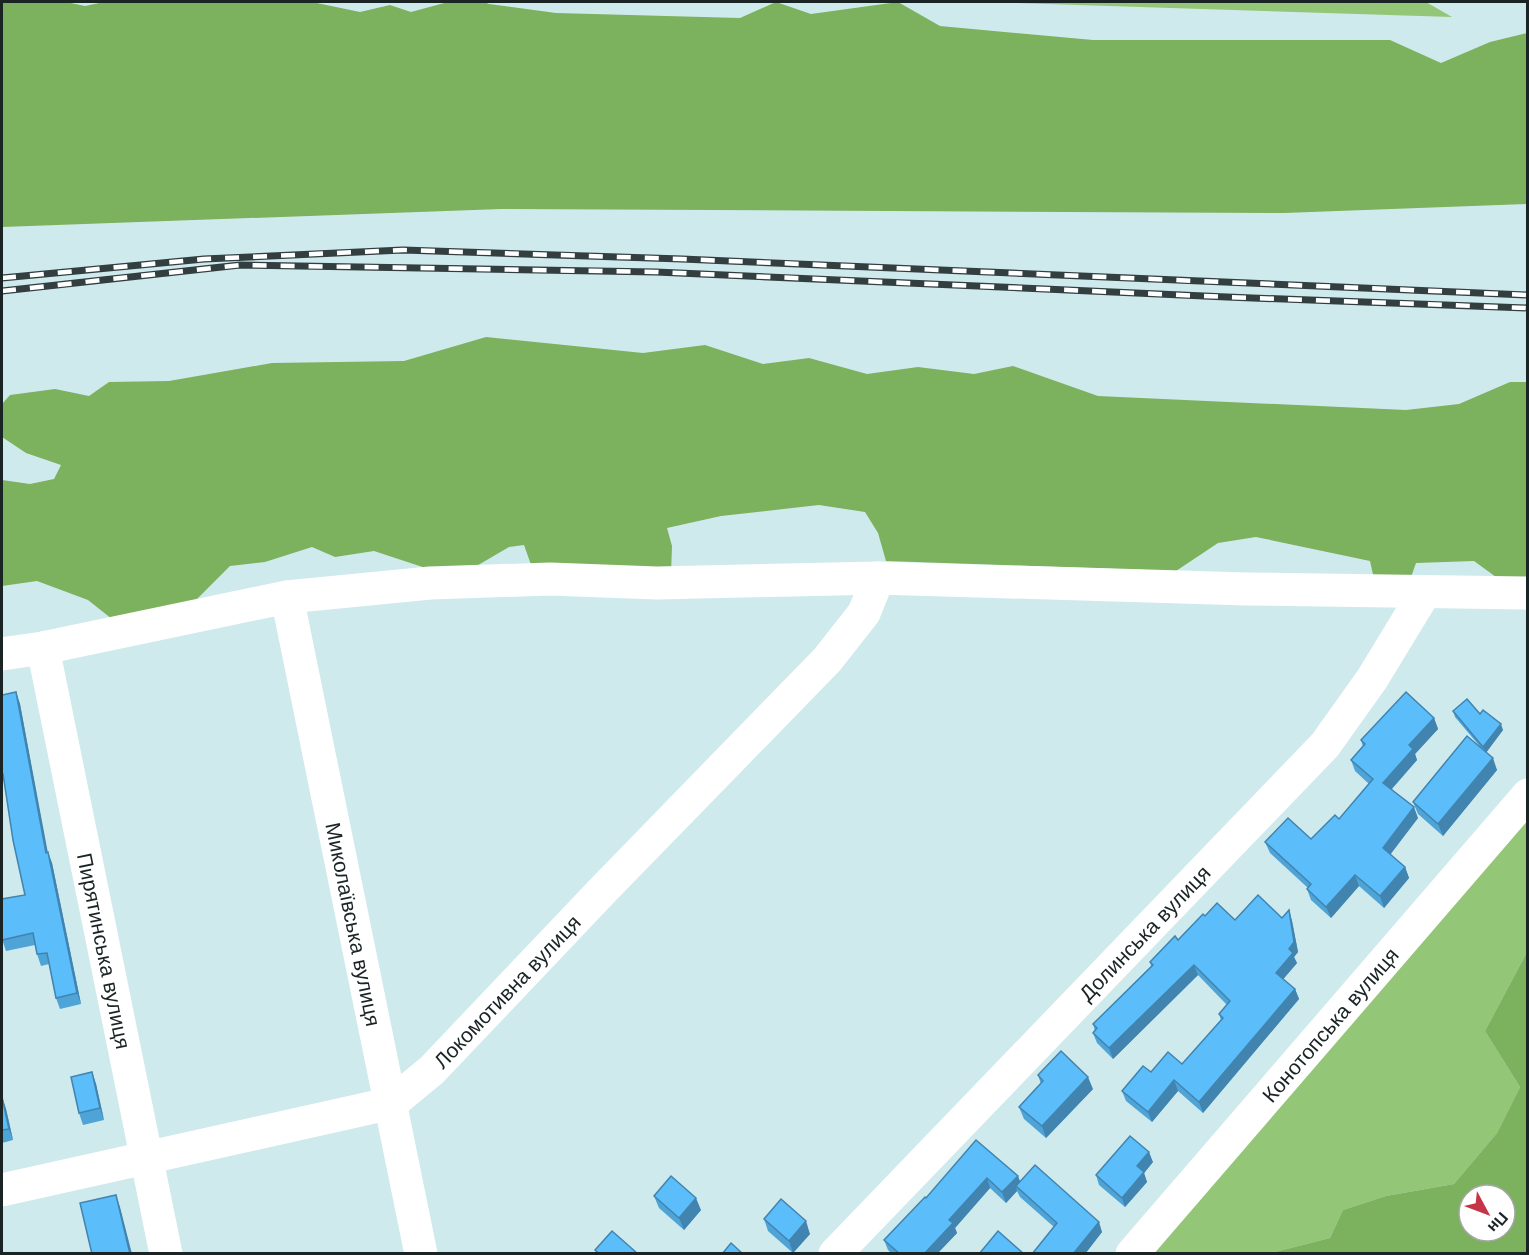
<svg xmlns="http://www.w3.org/2000/svg" width="1529" height="1255" viewBox="0 0 1529 1255" font-family="Helvetica,sans-serif">
<style>
.green{fill:#94c677}
.forest{fill:#7cb15d;fill-rule:evenodd}
.lines{fill:none;stroke-linecap:round;stroke-linejoin:round}
.minor{stroke:#fff;stroke-width:33}
.rail-casing{stroke:#323e40;stroke-width:7}
.rail{stroke:#fff;stroke-width:4.5;stroke-dasharray:14;stroke-linecap:butt}
.wall{fill:#4ea3d7}
.shaded-wall{fill:#4084af}
.building{fill:#5bbdfa;stroke:#4084af;stroke-width:1.5}
.labels{text-anchor:middle;dominant-baseline:central;stroke-width:4.5;stroke-linejoin:round;paint-order:stroke}
.street-label{font-size:21px;fill:#1a2425;stroke:#fff}
</style>
<rect width="100%" height="100%" fill="#cfeaed"/>
<g class="green">
<polygon points="984,2 1426,2 1452,17"/>
<polygon points="1527,810 1527,952 1485,1031 1520,1087 1497,1133 1454,1184 1386,1196 1343,1210 1330,1238 1271,1253 1144,1254"/>
</g>
<g class="forest">
<polygon points="9,2 66,2 85,6 104,2 312,2 360,12 390,5 411,12 448,2 484,2 489,4 556,13 740,18 776,2 811,14 898,2 940,26 1093,40 1390,40 1441,63 1490,42 1527,33 1527,204 1284,213 501,209 2,227 2,3"/>
<polygon points="486,337 643,353 705,345 763,364 809,358 867,374 918,367 974,374 1013,366 1098,396 1406,410 1459,404 1510,382 1527,382 1527,585 1507,585 1474,561 1416,563 1410,580 1374,579 1370,561 1256,537 1218,543 1176,571 886,561 878,533 865,512 819,505 721,516 667,528 672,546 671,574 535,576 524,545 509,547 456,578 374,551 335,557 312,547 265,562 230,566 192,604 117,623 88,600 37,581 2,586 2,480 30,484 54,479 61,465 26,453 2,437 2,404 10,395 55,389 89,396 109,382 169,381 272,363 404,361"/>
<path d="M1527 952V1253H1271L1330 1238 1343 1210 1386 1196 1454 1184 1497 1133 1520 1087 1485 1031ZM1469 1195H1505V1231H1469Z"/>
</g>
<g class="lines">
<g class="minor">
<path id="s1" d="M287 597 421 1254"/>
<path id="s2" d="M43 648 166 1254"/>
<polyline points="2,654 43,648 287,597 430,583 550,579 657,583 878,578 1247,589 1528,593"/>
<path id="s3" d="M2 1190 392 1103 432 1070 603 890 827 660 864 613 878 578"/>
<path id="s4" d="M835 1254 1325 745 1372 679 1425 592"/>
<path id="s5" d="M1132 1254 1528 795"/>
</g>
<g class="rail-casing">
<g id="rail">
<polyline points="2,278 204,259 403,250 682,259 1528,295"/>
<polyline points="2,291 240,265 656,272 1227,297 1528,308"/>
</g>
</g>
<use href="#rail" class="rail"/>
</g>
<g class="wall">
<polygon points="16,692 20,704 47,852 52,863 81,1004 60,1009 56,998 49,964 41,966 37,954 35,945 6,951 2,939 25,895 4,782 2,775 2,695"/>
<polygon points="1453,711 1480,714 1503,730 1486,752 1497,770 1443,836 1418,814 1413,802 1482,749 1455,717"/>
<polygon points="1434,718 1438,729 1415,754 1417,760 1392,789 1418,818 1390,854 1405,867 1409,878 1384,908 1359,886 1331,918 1311,900 1307,889 1308,888 1270,853 1265,842 1311,839 1339,819 1369,784 1355,771 1351,760 1363,747 1361,740"/>
<polygon points="1289,910 1292,921 1298,952 1294,957 1297,963 1283,979 1295,989 1299,999 1203,1113 1178,1091 1152,1122 1126,1101 1122,1091 1151,1072 1182,1064 1221,1020 1219,1014 1227,1005 1198,975 1113,1059 1097,1043 1093,1033 1095,1031 1093,1024 1151,966 1150,962 1178,940 1205,916 1235,920 1282,918"/>
<polygon points="92,1072 96,1084 104,1120 83,1125 79,1113"/>
<polygon points="1038,1075 1093,1089 1046,1138 1024,1119 1019,1107 1041,1084"/>
<polygon points="2,1097 6,1109 13,1140 2,1143"/>
<polygon points="976,1140 1020,1182 1102,1232 1085,1254 1032,1254 1054,1227 1020,1197 1017,1191 1006,1203 990,1188 955,1228 957,1233 937,1254 892,1254 888,1250 884,1240 926,1198"/>
<polygon points="1153,1162 1144,1173 1147,1182 1125,1207 1099,1185 1096,1175"/>
<polygon points="654,1196 701,1210 684,1230 659,1208"/>
<polygon points="764,1219 810,1234 793,1253 768,1231"/>
</g>
<g class="shaded-wall">
<polygon points="16,692 20,704 50,864 46,853"/>
<polygon points="1434,718 1438,729 1415,754 1417,760 1387,794 1383,783 1409,745"/>
<polygon points="1501,724 1503,730 1486,753 1483,747"/>
<polygon points="1493,758 1497,770 1443,836 1438,824"/>
<polygon points="1414,807 1418,818 1387,859 1383,848"/>
<polygon points="48,852 52,863 81,1004 77,993"/>
<polygon points="1405,867 1409,878 1384,908 1380,896"/>
<polygon points="1355,875 1359,886 1331,918 1326,907"/>
<polygon points="1289,910 1292,921 1298,952 1294,957 1297,963 1280,983 1276,973 1289,949"/>
<polygon points="1194,965 1198,975 1113,1059 1109,1048"/>
<polygon points="1295,989 1299,999 1203,1113 1199,1102"/>
<polygon points="92,1072 96,1084 104,1120 100,1108"/>
<polygon points="1088,1077 1093,1089 1046,1138 1042,1126"/>
<polygon points="1174,1080 1178,1091 1152,1122 1148,1112"/>
<polygon points="2,1097 6,1109 13,1140 9,1129"/>
<polygon points="1149,1152 1153,1162 1144,1173 1147,1182 1125,1207 1122,1198 1137,1166"/>
<polygon points="1018,1176 1022,1186 1016,1186 1017,1191 1006,1203 1002,1192"/>
<polygon points="987,1178 990,1188 955,1228 957,1233 937,1254 926,1254 926,1252 949,1220"/>
<polygon points="116,1195 120,1207 132,1254 130,1254"/>
<polygon points="696,1198 701,1210 684,1230 679,1218"/>
<polygon points="806,1221 810,1234 793,1253 789,1241"/>
<polygon points="1099,1222 1102,1232 1085,1254 1073,1254"/>
</g>
<g class="building">
<polygon points="16,692 46,853 48,852 77,993 56,998 47,953 37,954 33,933 2,940 2,899 25,895 13,840 3,774 2,774 2,695"/>
<polygon points="1406,692 1434,718 1409,745 1413,749 1383,783 1414,807 1383,848 1405,867 1380,896 1355,875 1326,907 1307,889 1311,884 1265,842 1288,818 1311,839 1335,815 1339,819 1373,779 1351,760 1365,744 1361,740"/>
<polygon points="1467,699 1480,714 1483,710 1501,724 1483,747 1453,711"/>
<polygon points="1467,736 1493,758 1438,824 1413,802"/>
<polygon points="1258,895 1282,918 1289,910 1294,942 1289,949 1293,953 1276,973 1295,989 1199,1102 1174,1080 1148,1112 1122,1091 1143,1066 1151,1072 1168,1052 1182,1064 1223,1018 1219,1014 1230,1001 1194,965 1109,1048 1093,1033 1097,1028 1093,1024 1153,965 1150,962 1175,936 1178,940 1203,914 1205,916 1217,903 1235,920"/>
<polygon points="1061,1051 1088,1077 1042,1126 1019,1107 1043,1081 1038,1075"/>
<polygon points="92,1072 100,1108 79,1113 71,1077"/>
<polygon points="2,1097 9,1129 2,1130"/>
<polygon points="1130,1136 1149,1152 1137,1166 1144,1172 1122,1198 1096,1175"/>
<polygon points="976,1140 1018,1176 1002,1192 987,1178 949,1220 953,1223 926,1252 927,1254 900,1254 884,1240 925,1197 926,1198"/>
<polygon points="1035,1165 1099,1222 1073,1254 1032,1254 1057,1223 1016,1186"/>
<polygon points="671,1176 696,1198 679,1218 654,1196"/>
<polygon points="116,1195 130,1254 92,1254 80,1203"/>
<polygon points="781,1199 806,1221 789,1241 764,1219"/>
<polygon points="612,1231 637,1253 637,1254 599,1254 595,1250"/>
<polygon points="998,1231 1024,1254 979,1254"/>
<polygon points="731,1243 743,1254 722,1254"/>
</g>
<g class="labels">
<g class="street-label">
<text stroke="none"><textPath href="#s1" startOffset="334">Миколаївська вулиця</textPath></text>
<text stroke="none"><textPath href="#s4" startOffset="446">Долинська вулиця</textPath></text>
<text stroke="none"><textPath href="#s2" startOffset="309">Пирятинська вулиця</textPath></text>
<text stroke="none"><textPath href="#s3" startOffset="560">Локомотивна вулиця</textPath></text>
<text stroke="none"><textPath href="#s5" startOffset="303">Конотопська вулиця</textPath></text>
</g>
</g>
<rect width="1529" height="1255" fill="none" stroke="#1a2425" stroke-width="6"/>
<g transform="translate(1487 1213) rotate(131)"><circle r="28" fill="#ffffff" stroke="#a3a7a8" stroke-width="1.5"/>
<path d="M0-4.5L10 22L0 15L-10 22Z" fill="#c53447"/>
<text y="-9" font-size="16" font-weight="bold" text-anchor="middle" fill="#1a2425">Пн</text>
</g>
</svg>
